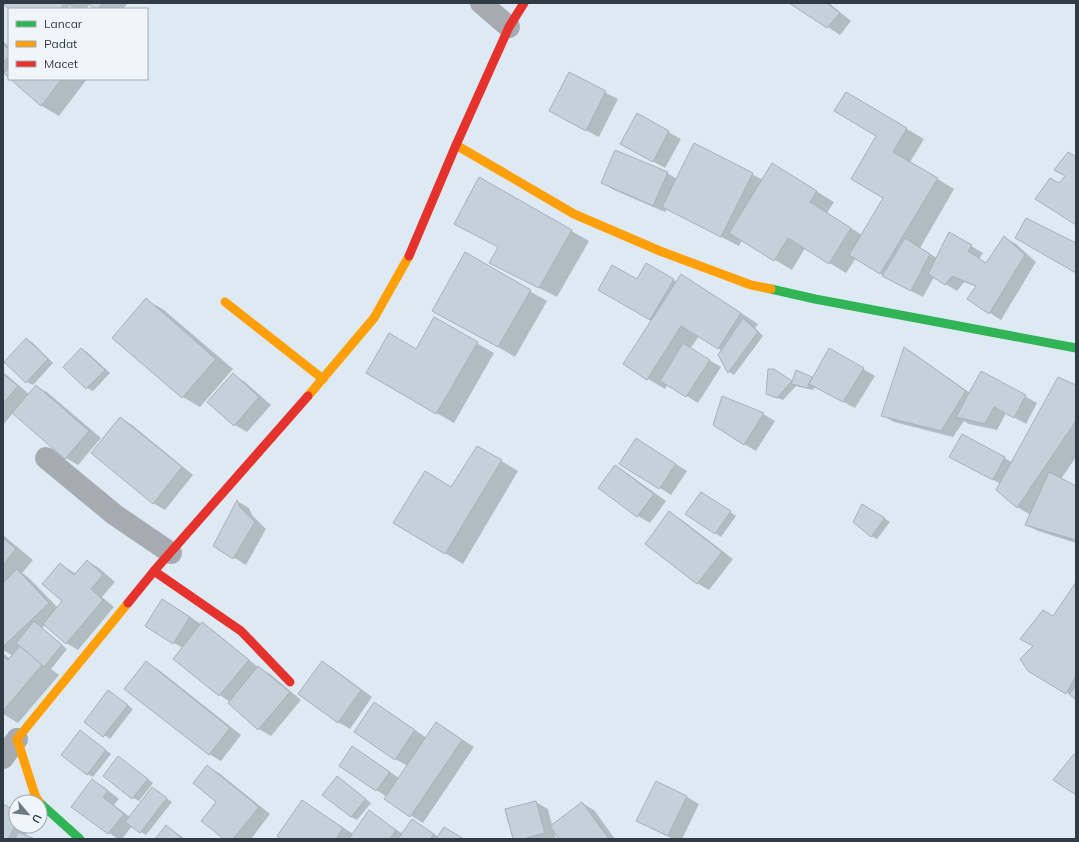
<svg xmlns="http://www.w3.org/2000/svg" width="1079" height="842" viewBox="0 0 1079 842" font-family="Mulish,sans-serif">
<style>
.shadow{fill:#0003}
.building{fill:#c5d1d9;stroke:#a5b1b9}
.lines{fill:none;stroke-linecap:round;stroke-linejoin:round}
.street{stroke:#a5abb0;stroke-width:22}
.fast{stroke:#30b455;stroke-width:9}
.slow{stroke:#ff9f0a;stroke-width:9}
.jam{stroke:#e5322d;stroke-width:9}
</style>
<rect width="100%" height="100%" fill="#ddeaf3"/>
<g class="shadow">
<polygon points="6,3 128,3 123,9 97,9 90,4 86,9 11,9"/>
<polygon points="791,3 831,3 830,4 851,21 840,35"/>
<polygon points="3,41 9,47 9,77 3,72"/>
<polygon points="569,74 618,99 599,137 562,118"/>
<polygon points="11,79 87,79 59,116 42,106"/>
<polygon points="863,103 924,139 910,162 954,189 920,248 937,258 949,233 983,253 979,259 987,264 1004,237 1016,244 1036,262 1001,320 968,299 977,287 964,282 957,291 934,277 923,297 895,283 856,258 846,273 805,248 792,270 742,240 739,246 667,209 665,212 614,190 602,183 667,173 677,179 694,144 763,180 772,164 834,202 827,213 862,235 884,198 877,136"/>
<polygon points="637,115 681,139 665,168 634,151"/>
<polygon points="480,178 589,241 557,297 508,272 499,247"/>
<polygon points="465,254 547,301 515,357 434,310"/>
<polygon points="647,264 677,282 698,285 758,324 755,328 763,336 734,375 729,372 722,351 699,336 690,349 721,367 698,403 668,384 665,389 648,379 652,321 599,289 637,281"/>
<polygon points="146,300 164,310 233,369 200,407 183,397 114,338"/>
<polygon points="434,319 494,353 454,423 367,373 416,350"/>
<polygon points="26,339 32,342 53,363 33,385 27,382"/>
<polygon points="905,348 916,355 970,393 982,372 1037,403 1026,424 1006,413 997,430 969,424 964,421 953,437 894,422 882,415"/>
<polygon points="81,349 87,352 110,373 93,391 87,388 65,367"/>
<polygon points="829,349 875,376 855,408 815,387 813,390 796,386 783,400 767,394 780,373 792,382 797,371 813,379"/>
<polygon points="3,372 29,394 36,386 48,393 101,438 78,465 66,458 13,413 3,425"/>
<polygon points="233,375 245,382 271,405 247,432 235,425"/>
<polygon points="1076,386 1076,457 1061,479 1076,487 1076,543 1038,531 1026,525 1031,515 1017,507 1001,484 963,464 962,436 1012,462"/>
<polygon points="763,414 775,421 756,451 744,444"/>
<polygon points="121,418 132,425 193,475 165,510 153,503"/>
<polygon points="636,439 687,471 671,495 621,463"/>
<polygon points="495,457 518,471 463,564 445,553 452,488"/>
<polygon points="616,466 627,473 666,501 650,523 638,516 599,488"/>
<polygon points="707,496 736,516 721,537 687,514"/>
<polygon points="237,501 249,508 252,515 266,529 246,565 215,546"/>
<polygon points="868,508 890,522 877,539 871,536"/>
<polygon points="670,513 682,520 733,559 709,590 697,583"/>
<polygon points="3,535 33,560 22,573 29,578 58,608 64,601 60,564 76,574 87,561 99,568 115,582 102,597 114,607 78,650 66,643 45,625 42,628 67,649 51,669 59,675 18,723 3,714 3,653 10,659 13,656 3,650"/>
<polygon points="1076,584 1076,698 1028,670 1034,646"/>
<polygon points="175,607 201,624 214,631 259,668 270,674 301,700 271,736 259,729 230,702 220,695 174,659 183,648 174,643"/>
<polygon points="322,662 334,669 372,697 350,729 338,722"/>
<polygon points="147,663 159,670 241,735 221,761 209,754"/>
<polygon points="109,691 133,709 110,739 86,722"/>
<polygon points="386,711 427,738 437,723 474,747 423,823 385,799 387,797 340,766 364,754 399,778 408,766 395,759"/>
<polygon points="86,735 111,754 93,777 87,774"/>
<polygon points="124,761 153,783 139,801 133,798"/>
<polygon points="207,766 219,773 270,814 251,839 226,839 218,802"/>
<polygon points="92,780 104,787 119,799 114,805 130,817 152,788 172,802 146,835 132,826 122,839 118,839 72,807"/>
<polygon points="343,781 371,803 357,820 351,817"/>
<polygon points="687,797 699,804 682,839 673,839 649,827"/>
<polygon points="302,801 353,834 369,812 403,834 412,820 439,837 463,839 283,839"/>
<polygon points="536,802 548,809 552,825 582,803 594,810 615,839 560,839 554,830 556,839 514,839"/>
<polygon points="3,805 16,813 16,826 31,826 25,836 32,839 3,839"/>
<polygon points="166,827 178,834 185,839 156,839"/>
</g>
<g class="building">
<polygon points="5,3 65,3 60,9 9,9 4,5"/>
<polygon points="87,3 103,3 98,9 95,9"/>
<polygon points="789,3 827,3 840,13 827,28"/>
<polygon points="70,4 77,9 65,9"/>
<polygon points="3,44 9,50 9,57 3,62"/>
<polygon points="9,68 9,78 4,73"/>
<polygon points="569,72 606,91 586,131 549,111"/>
<polygon points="10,79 62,79 41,106"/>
<polygon points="846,92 907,128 893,152 938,178 880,274 849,255 883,198 851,179 876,136 834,111"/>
<polygon points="637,113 669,131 653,162 620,144"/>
<polygon points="694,143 753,173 721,237 662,207"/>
<polygon points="615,150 668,172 653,206 601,183"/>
<polygon points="1068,152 1075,156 1076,155 1076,225 1035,199 1050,178 1059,183 1065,176 1054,170"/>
<polygon points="772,163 817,191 810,202 851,228 829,264 788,238 774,261 729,233"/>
<polygon points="479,177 572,230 539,288 489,263 498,247 454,224"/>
<polygon points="1026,218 1076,243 1076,273 1015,238"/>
<polygon points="949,232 972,245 968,251 986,263 1004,236 1025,255 989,314 967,299 976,286 952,276 945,285 928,274"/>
<polygon points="905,238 930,254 911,291 882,276"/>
<polygon points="465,252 531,290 498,347 432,311"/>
<polygon points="646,263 674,279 650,320 598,290 612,265 637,279"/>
<polygon points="681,274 741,313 718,349 681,326 647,380 623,364"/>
<polygon points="146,298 216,359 182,398 112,338"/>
<polygon points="434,317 478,342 436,414 366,373 389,333 416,349"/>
<polygon points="743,318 758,332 728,373 718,355"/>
<polygon points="26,338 48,359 26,383 4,362"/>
<polygon points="683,343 710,360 686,397 660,381"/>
<polygon points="904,347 966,391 941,431 881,416"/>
<polygon points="81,348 105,370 86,389 63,367"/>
<polygon points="829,348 864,368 843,402 809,384"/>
<polygon points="768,369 774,369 792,381 777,398 766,394"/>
<polygon points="796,370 812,377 807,388 791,384"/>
<polygon points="981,371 1026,395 1014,418 994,407 985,424 956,417"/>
<polygon points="233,373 259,397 234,426 207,402"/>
<polygon points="3,374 18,386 3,404"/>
<polygon points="1058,377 1076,385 1076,421 1017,508 996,490"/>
<polygon points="36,385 89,431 65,459 12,413"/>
<polygon points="722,396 764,413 744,445 713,425"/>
<polygon points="120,417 182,467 153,504 91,453"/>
<polygon points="962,434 1005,457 993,480 949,457"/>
<polygon points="636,438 676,464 659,489 619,464"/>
<polygon points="477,446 502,460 445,554 393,523 425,471 451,487"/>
<polygon points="615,465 654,494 637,517 598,488"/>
<polygon points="1049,472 1076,486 1076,540 1025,525"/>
<polygon points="701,492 731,511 715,534 685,514"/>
<polygon points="237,500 240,507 255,522 233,559 213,546"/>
<polygon points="862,504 885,518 871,537 853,522"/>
<polygon points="669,511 722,552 697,584 645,544"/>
<polygon points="3,538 16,549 3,565"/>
<polygon points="87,560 103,575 91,589 103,600 66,644 43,624 62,601 42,584 60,563 74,575"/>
<polygon points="17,569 49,603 3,647 3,583"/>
<polygon points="1076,582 1076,676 1066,694 1028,671 1020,659 1033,646 1020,639 1043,610 1053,616"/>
<polygon points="162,599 190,617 173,644 145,626"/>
<polygon points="34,621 62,645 44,667 16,643"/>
<polygon points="202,622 249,660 219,696 173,659"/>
<polygon points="20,646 42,665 3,711 3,656 8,660"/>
<polygon points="146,661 230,728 209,755 124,689"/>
<polygon points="322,661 361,690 338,723 298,694"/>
<polygon points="258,666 290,692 258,730 228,703"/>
<polygon points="1076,686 1076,700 1069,694"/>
<polygon points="108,690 128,705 103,737 84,722"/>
<polygon points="374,702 415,730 395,760 354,732"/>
<polygon points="436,722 462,740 410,817 384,799"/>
<polygon points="80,730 106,750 87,775 61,755"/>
<polygon points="352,746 390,772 376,791 339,766"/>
<polygon points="1074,754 1076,755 1076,795 1053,780"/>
<polygon points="118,756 148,779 132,799 103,776"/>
<polygon points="207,765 259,807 233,839 224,839 201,821 216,802 193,783"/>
<polygon points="337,776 366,799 351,817 322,795"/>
<polygon points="92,779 108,791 103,797 124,814 108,834 71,807"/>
<polygon points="656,781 687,796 668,836 636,821"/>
<polygon points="152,787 167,798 140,833 125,822"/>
<polygon points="302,800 343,828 336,839 281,839 277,836"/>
<polygon points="536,801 545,833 523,839 513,839 505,809"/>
<polygon points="582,802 609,839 559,839 550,826"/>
<polygon points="3,804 16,811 16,824 8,839 3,839"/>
<polygon points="369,810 396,830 390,839 349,839"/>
<polygon points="412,819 434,834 430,839 398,839"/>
<polygon points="166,825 183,839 155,839"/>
<polygon points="444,827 464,839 436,839"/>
<polygon points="18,832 35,839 15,839"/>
</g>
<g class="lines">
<g class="street">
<polyline points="481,3 509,27"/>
<polyline points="46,458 115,515 171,553"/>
<polyline points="3,758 17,739"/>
</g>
<g class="fast">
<polyline points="771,289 815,299 1076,348"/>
<polyline points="40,803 80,839"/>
</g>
<g class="slow">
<polyline points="456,145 574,214 660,251 751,285 771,289"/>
<polyline points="225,302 323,379"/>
<polyline points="308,396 374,318 409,256"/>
<polyline points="39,802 35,795 17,739 128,603"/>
</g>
<g class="jam">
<polyline points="409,256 456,145 509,27 524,3"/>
<polyline points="154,571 241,631 290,682"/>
<polyline points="128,603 154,571 308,396"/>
</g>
</g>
<rect width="1079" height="842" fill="none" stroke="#303c45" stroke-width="8"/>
<rect x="8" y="8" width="140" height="72" fill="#eff5fa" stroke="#a3abb2"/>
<rect x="16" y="21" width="20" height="6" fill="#30b455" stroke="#a3abb2"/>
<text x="44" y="28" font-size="12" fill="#303c45">Lancar</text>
<rect x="16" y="41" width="20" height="6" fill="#ff9f0a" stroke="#a3abb2"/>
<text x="44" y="48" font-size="12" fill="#303c45">Padat</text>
<rect x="16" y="61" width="20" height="6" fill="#e5322d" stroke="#a3abb2"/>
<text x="44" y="68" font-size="12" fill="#303c45">Macet</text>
<g transform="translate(28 814) rotate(118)"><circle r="19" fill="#eff5fa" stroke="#a3abb2"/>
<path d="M0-3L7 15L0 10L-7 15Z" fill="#6d7982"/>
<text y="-6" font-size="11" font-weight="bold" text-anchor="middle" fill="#303c45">U</text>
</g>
</svg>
